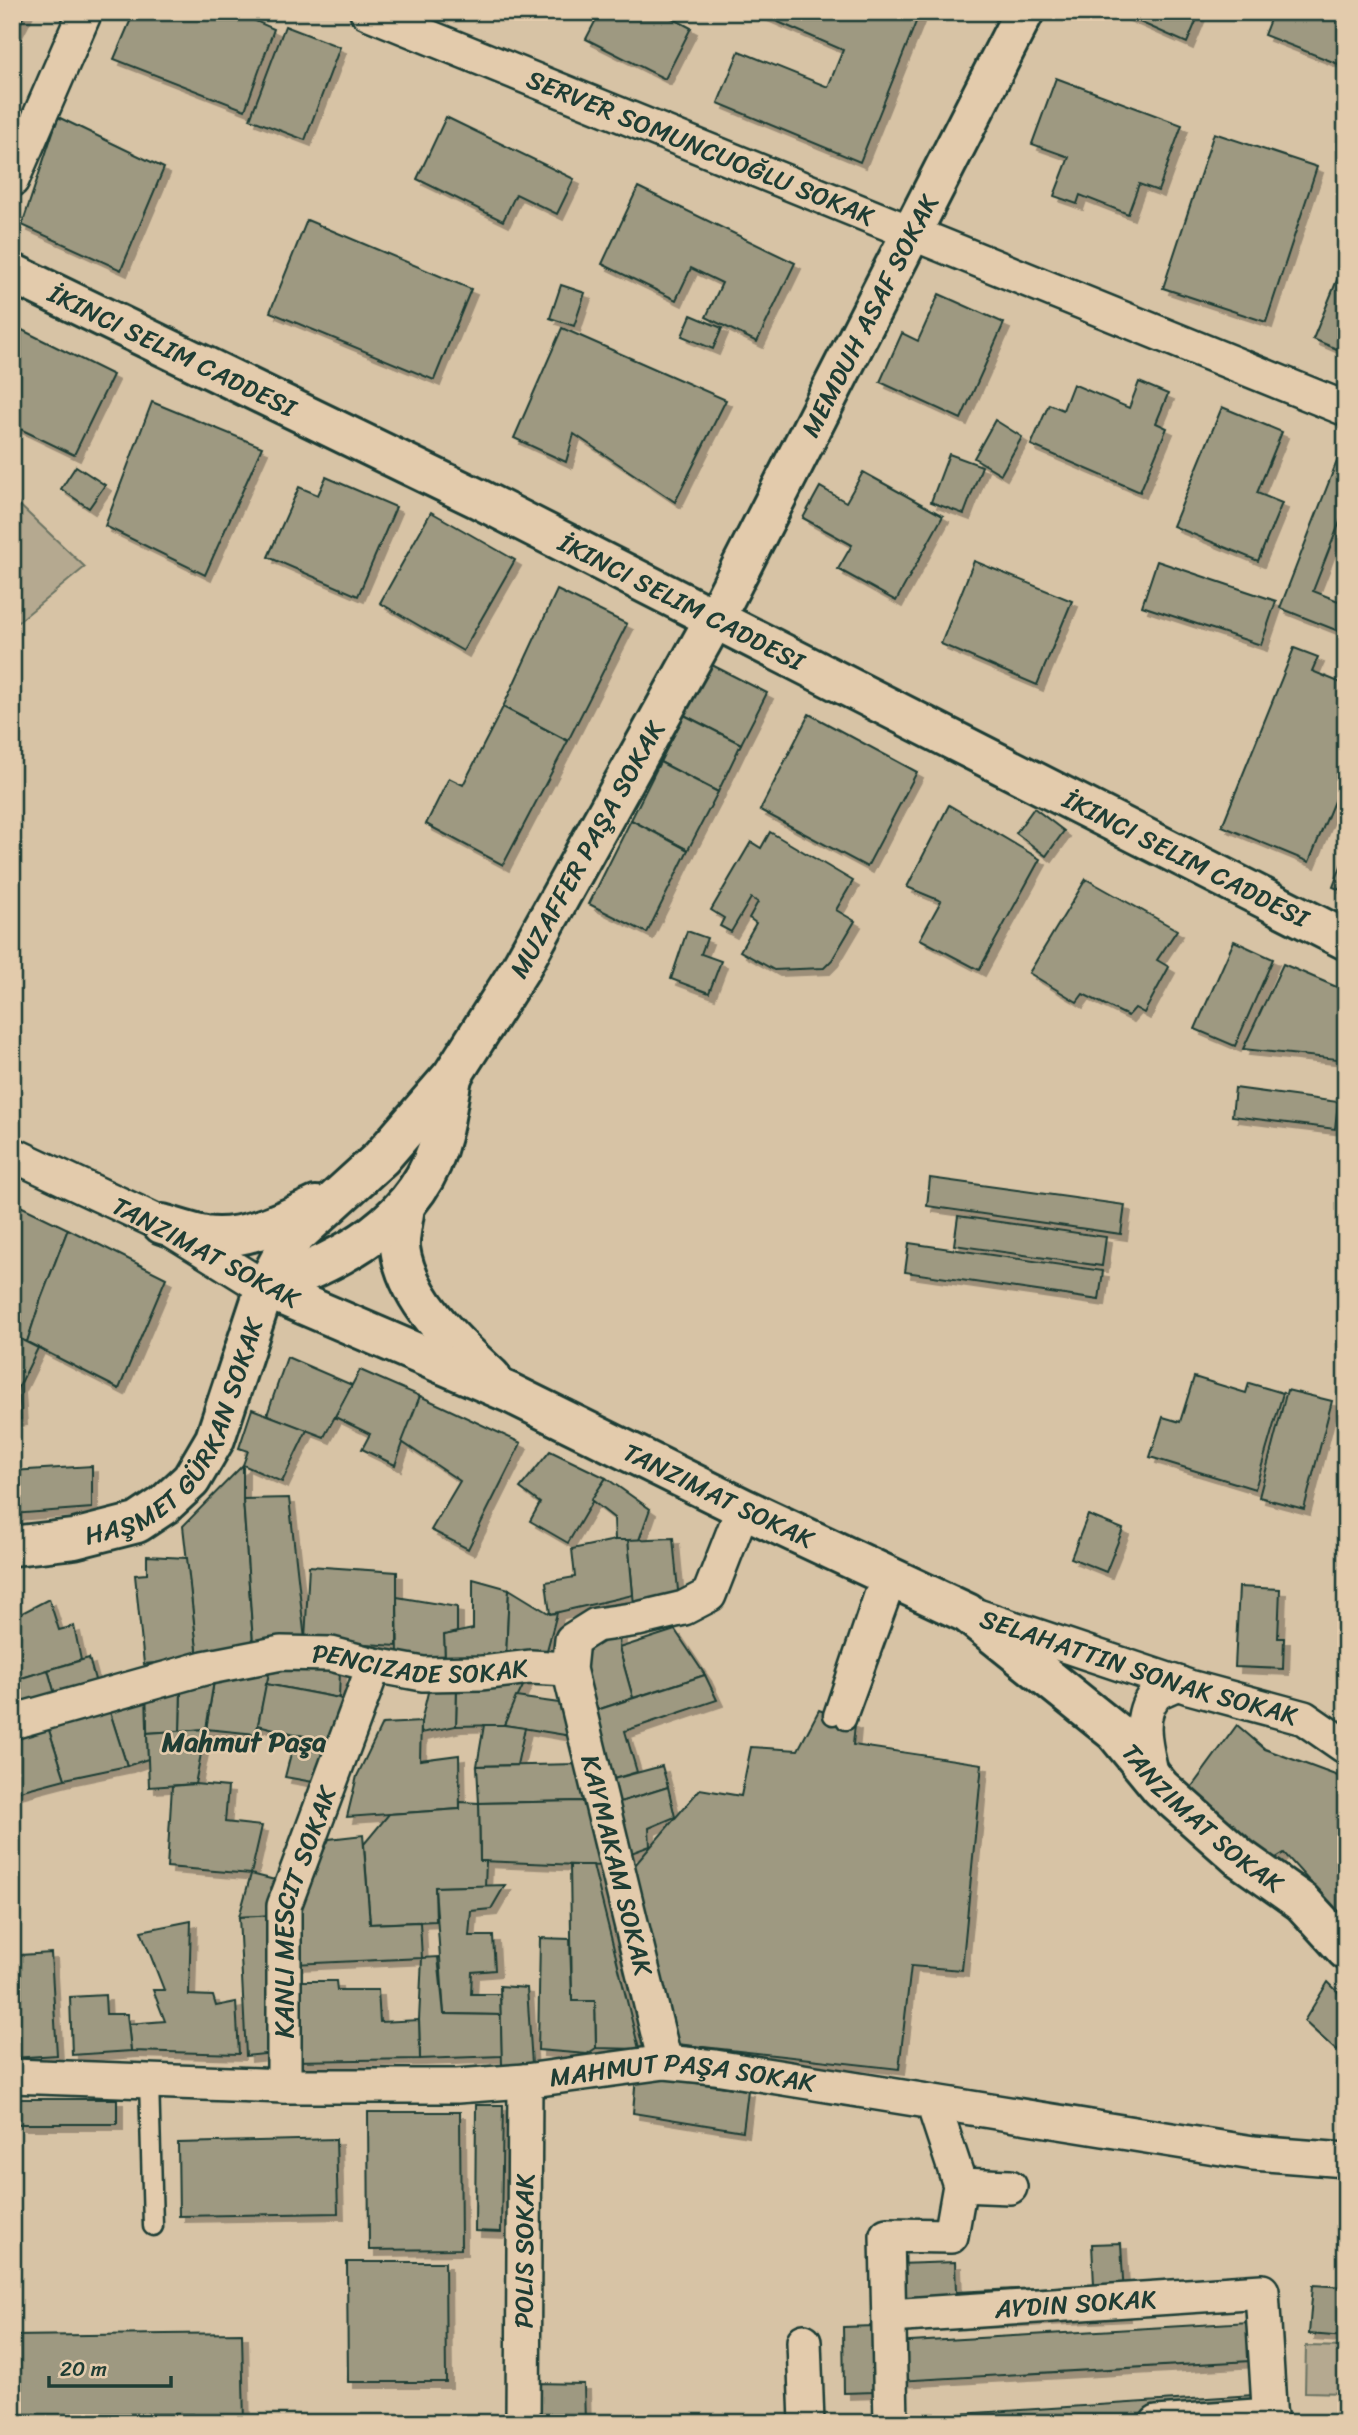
<svg xmlns="http://www.w3.org/2000/svg" width="1358" height="2435" viewBox="0 0 1358 2435" font-family="Sriracha,sans-serif">
<style>
.green{fill:#b5a990;stroke:#6a7362;stroke-width:2}
.building{fill:#9e9981;stroke:#1f3d34;stroke-width:2;filter:url(#shadow)}
.lines{fill:none;stroke-linecap:round;stroke-linejoin:round}
.lane-casing{stroke:#1f3d34;stroke-width:23}
.street-casing{stroke:#1f3d34;stroke-width:38}
.secondary-casing{stroke:#1f3d34;stroke-width:44}
.lane{stroke:#e3cbac;stroke-width:18}
.street{stroke:#e3cbac;stroke-width:33}
.secondary{stroke:#e3cbac;stroke-width:38}
.labels{text-anchor:middle;dominant-baseline:central;stroke-width:5;stroke-linejoin:round;paint-order:stroke}
.street-label{font-size:26px;fill:#1f3d34;stroke:#e3cbac}
.neighbourhood-label{font-size:28px;font-weight:bold;fill:#1f3d34;stroke:#e3cbac}
</style>
<defs>
<filter id="shadow"><feDropShadow dx="6" dy="6" stdDeviation="0" flood-color="#0004"/></filter>
</defs>
<rect width="100%" height="100%" fill="#d7c3a5"/>
<filter id="ink" filterUnits="userSpaceOnUse"><feTurbulence type="fractalNoise" baseFrequency=".0143" numOctaves="2"/><feDisplacementMap in="SourceGraphic" scale="14" xChannelSelector="R" yChannelSelector="G"/><feConvolveMatrix kernelMatrix="1 2 1 2 8 2 1 2 1" color-interpolation-filters="sRGB"/></filter>
<g filter="url(#ink)">
<g class="green">
<polygon points="12,498 85,567 12,627"/>
<polygon points="1306,2346 1346,2347 1346,2393 1305,2392"/>
</g>
<g class="building">
<polygon points="12,12 26,12 12,39"/>
<polygon points="134,12 235,12 274,29 245,110 114,59"/>
<polygon points="600,12 661,12 691,28 665,79 586,39"/>
<polygon points="755,12 920,12 860,162 718,103 739,51 828,87 843,50"/>
<polygon points="1117,12 1200,12 1187,43"/>
<polygon points="1273,12 1346,12 1346,67 1264,35"/>
<polygon points="285,26 340,47 305,140 250,119"/>
<polygon points="1056,78 1182,125 1158,191 1139,184 1128,214 1080,195 1077,204 1054,196 1069,157 1032,144"/>
<polygon points="58,117 164,168 121,270 22,225"/>
<polygon points="446,117 574,179 557,214 516,194 503,221 417,179"/>
<polygon points="1214,133 1317,167 1266,322 1163,288"/>
<polygon points="638,187 795,263 757,342 706,317 722,283 691,268 676,300 602,264"/>
<polygon points="307,220 471,289 434,380 270,312"/>
<polygon points="1339,275 1346,277 1346,353 1313,339"/>
<polygon points="561,285 585,293 574,326 550,318"/>
<polygon points="939,294 1004,323 961,419 880,382 902,333 918,341"/>
<polygon points="691,315 722,328 713,349 682,336"/>
<polygon points="12,325 113,375 74,455 12,425"/>
<polygon points="562,328 726,400 675,502 574,434 566,462 514,438"/>
<polygon points="1139,382 1168,394 1156,423 1167,428 1140,492 1031,445 1049,404 1063,410 1073,384 1129,408"/>
<polygon points="152,402 262,447 205,575 105,526"/>
<polygon points="1222,407 1282,432 1257,493 1282,503 1258,561 1173,526"/>
<polygon points="995,420 1022,437 1001,474 974,458"/>
<polygon points="1346,438 1346,506 1313,591 1346,604 1346,634 1280,608"/>
<polygon points="949,454 982,466 964,514 931,502"/>
<polygon points="76,466 105,485 89,508 61,489"/>
<polygon points="863,472 943,516 896,601 838,569 852,545 803,518 820,487 846,502"/>
<polygon points="326,477 396,507 358,596 268,557 299,487 318,495"/>
<polygon points="431,512 515,560 463,651 380,603"/>
<polygon points="974,561 1072,601 1037,685 941,644"/>
<polygon points="1157,561 1276,601 1261,645 1142,606"/>
<polygon points="557,590 627,624 568,741 503,707"/>
<polygon points="1294,648 1318,657 1312,671 1346,685 1346,772 1309,862 1222,826"/>
<polygon points="710,664 767,693 741,744 684,715"/>
<polygon points="503,707 568,741 503,865 426,824 449,778 463,785"/>
<polygon points="809,714 917,772 867,867 760,810"/>
<polygon points="684,715 741,744 718,792 660,762"/>
<polygon points="660,762 718,792 688,850 631,820"/>
<polygon points="949,805 1040,859 979,970 920,939 941,901 907,887"/>
<polygon points="1034,808 1064,831 1046,856 1016,833"/>
<polygon points="631,820 688,850 647,933 589,904"/>
<polygon points="770,832 853,881 836,910 855,921 832,960 824,968 774,970 740,951 756,923 749,918 758,902 751,898 731,932 720,926 724,918 711,910 751,842 761,848"/>
<polygon points="1346,853 1346,892 1333,887"/>
<polygon points="1086,879 1177,930 1157,960 1169,967 1144,1013 1135,1008 1128,1016 1083,994 1077,1002 1029,973"/>
<polygon points="687,931 707,938 701,954 721,961 709,993 671,979"/>
<polygon points="1234,941 1273,959 1235,1046 1195,1029"/>
<polygon points="1283,964 1346,991 1346,1060 1243,1049"/>
<polygon points="1235,1088 1338,1102 1335,1129 1232,1116"/>
<polygon points="930,1178 1125,1205 1121,1234 927,1206"/>
<polygon points="12,1202 68,1229 41,1299 27,1342 12,1335"/>
<polygon points="958,1216 1106,1237 1102,1266 954,1245"/>
<polygon points="68,1229 166,1278 119,1389 27,1342 41,1299"/>
<polygon points="909,1243 1103,1271 1099,1300 905,1272"/>
<polygon points="12,1335 38,1348 19,1387 12,1384"/>
<polygon points="287,1357 352,1385 324,1437 267,1415"/>
<polygon points="360,1370 420,1396 395,1465 362,1449 370,1434 335,1417"/>
<polygon points="1194,1377 1246,1393 1249,1383 1283,1393 1255,1489 1150,1457 1163,1417 1180,1422"/>
<polygon points="12,1384 19,1387 21,1419 12,1420"/>
<polygon points="1287,1390 1332,1401 1304,1509 1259,1497"/>
<polygon points="420,1396 521,1443 468,1549 431,1530 460,1481 402,1442"/>
<polygon points="252,1409 307,1430 282,1482 243,1465 248,1451 239,1448"/>
<polygon points="550,1451 606,1478 568,1543 530,1521 540,1503 520,1488"/>
<polygon points="243,1465 243,1499 253,1642 198,1659 183,1526"/>
<polygon points="92,1466 92,1508 12,1514 12,1471"/>
<polygon points="606,1478 650,1509 639,1540 615,1540 614,1518 591,1500"/>
<polygon points="289,1498 305,1640 253,1642 243,1499"/>
<polygon points="1088,1515 1123,1529 1106,1572 1071,1558"/>
<polygon points="673,1538 679,1601 634,1605 628,1540"/>
<polygon points="615,1540 628,1540 633,1595 550,1614 546,1582 575,1577 572,1549"/>
<polygon points="147,1556 187,1558 198,1659 144,1664 135,1575 147,1574"/>
<polygon points="309,1566 397,1572 397,1646 305,1640"/>
<polygon points="473,1579 509,1589 506,1659 445,1662 444,1635 473,1629"/>
<polygon points="1239,1587 1280,1589 1278,1638 1284,1638 1283,1669 1235,1667"/>
<polygon points="509,1589 550,1614 557,1613 546,1654 506,1659"/>
<polygon points="397,1597 457,1607 457,1632 444,1635 445,1662 398,1657"/>
<polygon points="49,1599 59,1630 74,1626 81,1660 12,1681 12,1618"/>
<polygon points="675,1630 705,1675 633,1698 619,1648"/>
<polygon points="620,1635 619,1648 633,1698 597,1710 584,1660 592,1645"/>
<polygon points="89,1658 97,1687 56,1698 48,1670"/>
<polygon points="48,1670 56,1698 12,1710 12,1681"/>
<polygon points="289,1670 340,1670 339,1698 266,1684 269,1673"/>
<polygon points="269,1673 256,1734 206,1729 214,1681 239,1674"/>
<polygon points="705,1675 717,1700 625,1731 637,1772 610,1780 597,1710"/>
<polygon points="526,1680 504,1725 456,1726 457,1685"/>
<polygon points="214,1681 206,1729 180,1731 181,1686"/>
<polygon points="266,1684 339,1698 346,1703 331,1743 258,1725"/>
<polygon points="457,1685 456,1726 421,1733 421,1722 429,1688"/>
<polygon points="181,1686 180,1731 147,1733 146,1694"/>
<polygon points="146,1694 148,1759 127,1766 109,1709"/>
<polygon points="516,1697 559,1703 566,1708 571,1736 504,1725"/>
<polygon points="109,1709 127,1766 65,1779 45,1718"/>
<polygon points="819,1710 855,1724 853,1745 982,1764 962,1970 911,1966 899,2069 677,2044 629,1872 700,1789 741,1796 751,1747 798,1750"/>
<polygon points="45,1718 65,1779 12,1793 12,1729"/>
<polygon points="421,1722 420,1760 459,1755 460,1809 347,1817 357,1776 382,1724"/>
<polygon points="484,1725 504,1725 525,1728 517,1765 477,1766"/>
<polygon points="1237,1725 1265,1749 1346,1779 1346,1922 1284,1853 1261,1867 1177,1807"/>
<polygon points="206,1729 195,1784 149,1787 147,1733"/>
<polygon points="296,1734 331,1743 324,1784 285,1777"/>
<polygon points="578,1764 585,1801 479,1803 477,1766"/>
<polygon points="662,1766 668,1787 617,1803 610,1780"/>
<polygon points="195,1784 228,1787 225,1822 262,1826 251,1874 167,1867 172,1786"/>
<polygon points="668,1787 675,1817 649,1828 650,1846 626,1855 617,1803"/>
<polygon points="585,1801 602,1866 480,1861 479,1803"/>
<polygon points="460,1802 479,1803 480,1861 486,1861 485,1886 435,1887 436,1921 370,1924 364,1844 389,1814 460,1809"/>
<polygon points="363,1835 370,1924 420,1922 422,1958 294,1964 304,1892 329,1839"/>
<polygon points="570,1865 593,1865 639,2049 596,2048 595,2001 572,2001"/>
<polygon points="251,1874 287,1883 277,1915 239,1917"/>
<polygon points="505,1885 491,1909 471,1911 469,1936 493,1936 495,1970 472,1972 471,1994 500,1994 501,2015 444,2014 435,1887"/>
<polygon points="277,1915 283,2052 246,2056 239,1917"/>
<polygon points="191,1921 189,1995 213,1996 216,2006 236,2002 239,2054 131,2051 128,2024 165,2021 153,1990 164,1990 141,1931"/>
<polygon points="540,1938 570,1939 572,2001 595,2001 596,2048 587,2054 538,2050"/>
<polygon points="51,1953 57,2055 12,2058 12,1990 18,1989 20,1955"/>
<polygon points="438,1957 444,2014 501,2015 502,2056 420,2059 419,2020 422,1958"/>
<polygon points="290,1981 336,1981 337,1990 378,1990 380,2022 419,2020 420,2059 293,2061"/>
<polygon points="1328,1982 1346,2000 1346,2038 1337,2051 1304,2021"/>
<polygon points="500,1986 527,1988 532,2064 502,2065"/>
<polygon points="105,1995 106,2014 127,2014 131,2051 72,2055 70,1997"/>
<polygon points="636,2075 748,2090 743,2131 633,2113"/>
<rect x="18" y="2099" width="99" height="25"/>
<polygon points="476,2105 503,2105 501,2232 475,2231"/>
<polygon points="368,2112 460,2112 461,2249 369,2250"/>
<polygon points="336,2139 338,2213 179,2216 178,2143"/>
<polygon points="1121,2243 1125,2315 902,2326 898,2264 955,2262 956,2292 1094,2285 1092,2244"/>
<polygon points="347,2262 445,2262 446,2382 348,2382"/>
<polygon points="1313,2285 1346,2287 1345,2337 1309,2334"/>
<polygon points="1249,2322 1251,2361 897,2381 894,2343"/>
<polygon points="874,2326 875,2392 844,2393 843,2327"/>
<polygon points="242,2333 244,2423 193,2423 193,2414 12,2415 12,2336"/>
<polygon points="536,2383 584,2384 585,2423 539,2423"/>
<polygon points="1253,2395 1255,2423 897,2423 897,2418"/>
<polygon points="873,2418 874,2423 814,2423 814,2421"/>
</g>
<g class="lines">
<g class="lane-casing">
<g id="lane">
<polyline points="833,1715 881,1572"/>
<polyline points="846,1720 897,1580"/>
<polyline points="149,2080 153,2226"/>
</g>
</g>
<g class="street-casing">
<g id="street">
<path id="s1" d="M367 12 1346 409"/>
<polyline points="12,180 85,12"/>
<polyline points="12,1154 162,1224 265,1288"/>
<path id="s2" d="M974 1615 1189 1687 1304 1718 1346 1747"/>
<path id="s3" d="M12 1722 204 1668 281 1653 331 1654 374 1665 423 1674 482 1673 530 1667 569 1669"/>
<path d="M1152 1776C1147 1752 1136 1719 1154 1696 1159 1690 1170 1687 1178 1683"/>
<polyline points="665,2062 569,1669 572,1640 596,1625 638,1619 684,1608 709,1595 743,1508"/>
<path id="s4" d="M12 2076 284 2086H457L525 2081 665 2062 715 2067 1253 2153 1346 2160"/>
<path id="s5" d="M284 2086V1906L374 1665"/>
<polyline points="960,2185 1010,2187"/>
<path id="s6" d="M890 2316 1262 2291 1270 2423"/>
<polyline points="804,2341 807,2423"/>
<path id="s7" d="M523 2423 525 2081"/>
<polyline points="891,2423 887,2235 951,2236 960,2185 933,2103"/>
<polyline points="1157,2423 1270,2415"/>
</g>
</g>
<g class="secondary-casing">
<g id="secondary">
<path id="s8" d="M12 273 479 499 1346 940"/>
<path d="M405 1205C404 1218 399 1235 400 1248 407 1300 454 1343 491 1377"/>
<path d="M162 1224C176 1228 190 1233 205 1236 242 1242 283 1221 316 1206"/>
<path id="s9" d="M265 1288 510 1393 743 1508 967 1613 1115 1732 1161 1788 1240 1858 1302 1902 1346 1950"/>
<path d="M265 1288C340 1261 420 1222 441 1136 446 1117 448 1097 452 1078"/>
<path id="s10" d="M12 1546 74 1539 137 1523 164 1505 191 1480 215 1439 265 1288 290 1241 381 1158 452 1076 520 969 715 618 1024 12"/>
</g>
</g>
<use href="#lane" class="lane"/>
<use href="#street" class="street"/>
<use href="#secondary" class="secondary"/>
</g>
</g>
<g class="labels">
<g class="street-label">
<text stroke="none"><textPath href="#s1" startOffset="360">SERVER SOMUNCUOĞLU SOKAK</textPath></text>
<text stroke="none"><textPath href="#s10" startOffset="1556">MEMDUH ASAF SOKAK</textPath></text>
<text stroke="none"><textPath href="#s8" startOffset="178">İKINCI SELIM CADDESI</textPath></text>
<text stroke="none"><textPath href="#s8" startOffset="746">İKINCI SELIM CADDESI</textPath></text>
<text stroke="none"><textPath href="#s10" startOffset="952">MUZAFFER PAŞA SOKAK</textPath></text>
<text stroke="none"><textPath href="#s8" startOffset="1312">İKINCI SELIM CADDESI</textPath></text>
<text transform="translate(206 1252) rotate(28)">TANZIMAT SOKAK</text>
<text stroke="none"><textPath href="#s10" startOffset="222">HAŞMET GÜRKAN SOKAK</textPath></text>
<text stroke="none"><textPath href="#s9" startOffset="499">TANZIMAT SOKAK</textPath></text>
<text stroke="none"><textPath href="#s3" startOffset="418">PENCIZADE SOKAK</textPath></text>
<text stroke="none"><textPath href="#s2" startOffset="173">SELAHATTIN SONAK SOKAK</textPath></text>
<text stroke="none"><textPath href="#s9" startOffset="1087">TANZIMAT SOKAK</textPath></text>
<text transform="translate(617 1865) rotate(76)">KAYMAKAM SOKAK</text>
<text stroke="none"><textPath href="#s5" startOffset="177">KANLI MESCIT SOKAK</textPath></text>
<text stroke="none"><textPath href="#s4" startOffset="672">MAHMUT PAŞA SOKAK</textPath></text>
<text stroke="none"><textPath href="#s7" startOffset="172">POLIS SOKAK</textPath></text>
<text stroke="none"><textPath href="#s6" startOffset="186">AYDIN SOKAK</textPath></text>
</g>
<g class="neighbourhood-label">
<text x="244" y="1741">Mahmut Paşa</text>
</g>
</g>
<rect width="1358" height="2435" fill="none" stroke="#e3cbac" stroke-width="42"/>
<rect x="21" y="21" width="1316" height="2393" fill="none" stroke="#1f3d34" stroke-width="2.5" filter="url(#ink)"/>
<path d="M49 2376v10h122v-10" fill="none" stroke="#1f3d34" stroke-width="3.5"/>
<text x="60" y="2376" font-size="21" fill="#1f3d34" stroke="#e3cbac" stroke-width="5" paint-order="stroke">20 m</text>
</svg>
